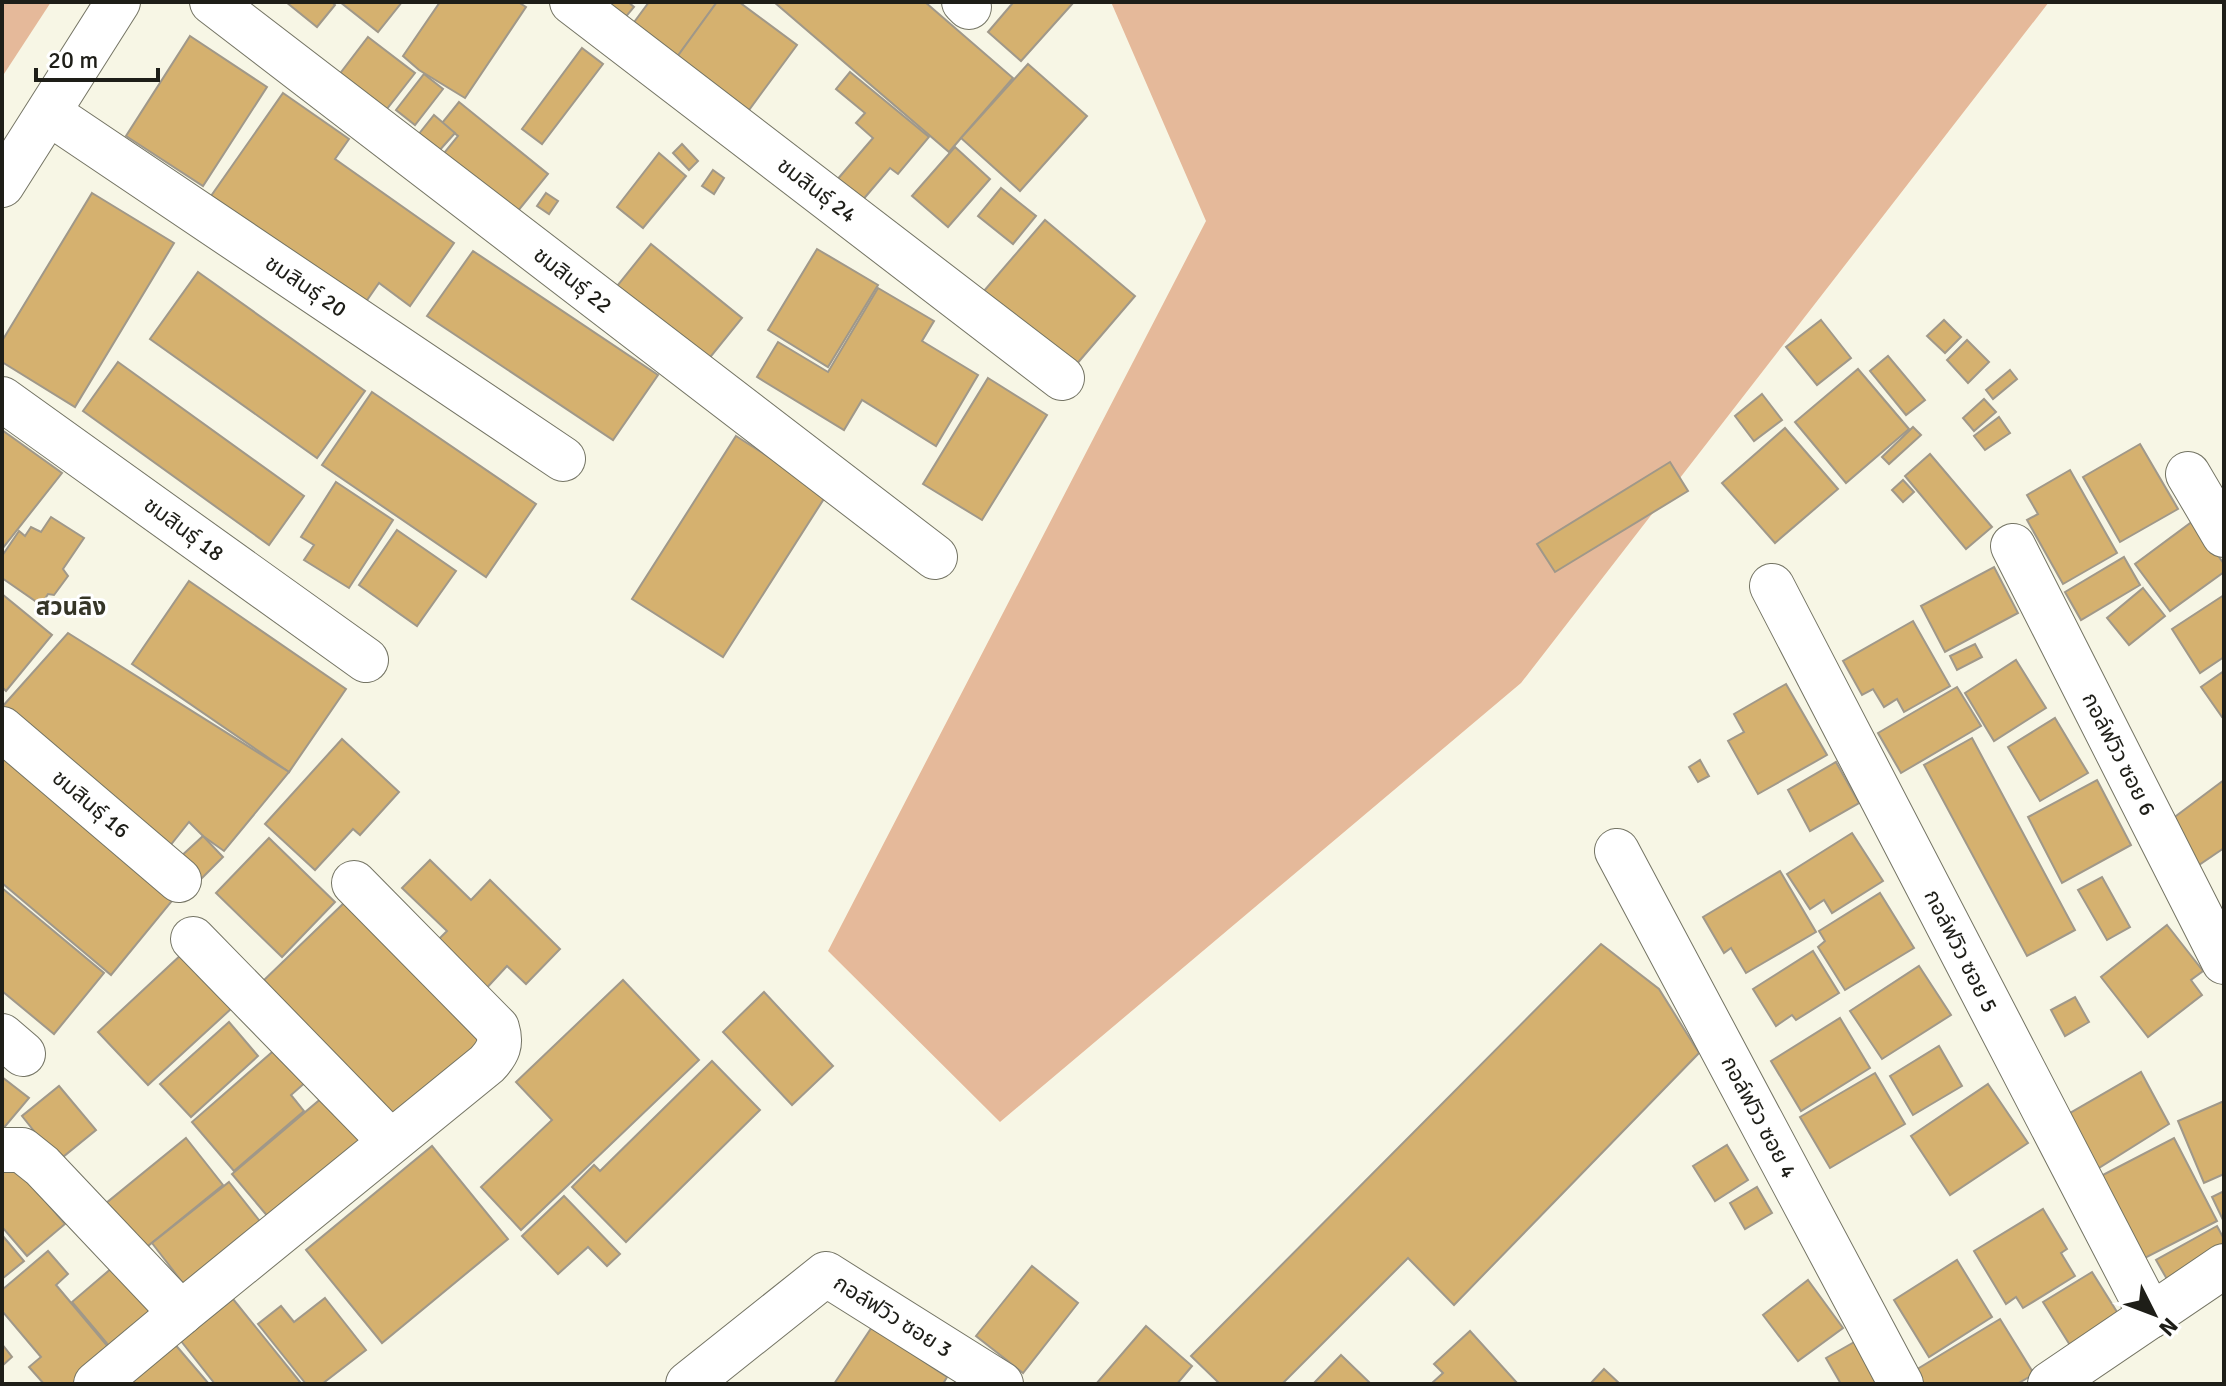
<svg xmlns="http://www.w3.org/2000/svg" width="2226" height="1386" viewBox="0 0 2226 1386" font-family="Signika,'Noto Sans Thai',sans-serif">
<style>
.green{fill:#e5b99a}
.building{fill:#d5b16f;stroke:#a09889;stroke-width:2}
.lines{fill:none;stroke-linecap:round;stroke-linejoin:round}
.street-casing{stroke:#747464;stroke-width:46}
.street{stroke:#fff;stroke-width:44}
.labels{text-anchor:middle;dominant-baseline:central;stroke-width:6;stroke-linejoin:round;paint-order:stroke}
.street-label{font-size:22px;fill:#1e1e18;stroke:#fff}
.neighbourhood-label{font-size:24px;font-weight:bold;fill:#353527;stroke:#fff}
</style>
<rect width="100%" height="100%" fill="#f7f6e5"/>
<g class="green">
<polygon points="2,2 51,2 2,77"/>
<polygon points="1111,2 2049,2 1521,683 1000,1122 828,951 1206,221"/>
</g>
<g class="building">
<polygon points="286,2 332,2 335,5 317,27"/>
<polygon points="340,2 402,2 378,32"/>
<polygon points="440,2 518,2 526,7 465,98 419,70 403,56"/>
<polygon points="612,2 628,2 634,7 619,25 603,13"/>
<polygon points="649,2 717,2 677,57 632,25"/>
<polygon points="717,2 739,2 797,45 749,110 677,57"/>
<polygon points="774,2 925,2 1013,78 949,152"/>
<polygon points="1010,2 1074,2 1021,61 988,32 1012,4"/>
<polygon points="190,36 267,87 203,186 126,136"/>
<polygon points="368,37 415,73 379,119 332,84"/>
<polygon points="582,48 603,64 542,144 522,129"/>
<polygon points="1028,64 1087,116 1020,191 961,138"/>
<polygon points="850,72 929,137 898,174 890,168 861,202 836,181 873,138 856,123 865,113 836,89"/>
<polygon points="424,74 443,89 415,125 396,110"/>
<polygon points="283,93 349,139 335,159 454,243 410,306 379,283 365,303 211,196"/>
<polygon points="459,102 548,174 513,217 440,158 458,136 442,123"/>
<polygon points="434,115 455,133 438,152 418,135"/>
<polygon points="682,144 698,161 689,170 673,153"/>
<polygon points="955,147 990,179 948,227 912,196"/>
<polygon points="659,153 686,176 643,228 617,207"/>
<polygon points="713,170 724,178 714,194 702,186"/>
<polygon points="1001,188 1036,216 1013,244 978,216"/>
<polygon points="92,193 174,243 75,407 2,362 2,341"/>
<polygon points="546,193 558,201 549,214 537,206"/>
<polygon points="1045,220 1135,296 1075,366 984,291"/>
<polygon points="651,244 742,318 703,366 613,291"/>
<polygon points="817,249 878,285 828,367 768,330"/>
<polygon points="473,251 658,375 613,440 427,316"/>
<polygon points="198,272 365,391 317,458 150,339"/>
<polygon points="878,288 934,321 922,341 978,375 936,446 862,400 844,430 757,377 778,342 828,372"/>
<polygon points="1821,320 1851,358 1817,385 1786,347"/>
<polygon points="1944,320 1961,337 1945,353 1927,336"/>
<polygon points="1967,340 1989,362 1968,383 1947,360"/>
<polygon points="1888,356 1925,400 1906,415 1870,371"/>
<polygon points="118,362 304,496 269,545 83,411"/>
<polygon points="1858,369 1909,429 1846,483 1795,422"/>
<polygon points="2010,370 2017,379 1993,399 1986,390"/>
<polygon points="988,378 1047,415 982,520 923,484"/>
<polygon points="372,392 536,504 486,577 322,465"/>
<polygon points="1762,394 1782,420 1754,441 1735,416"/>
<polygon points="1984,399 1996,412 1974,431 1963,418"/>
<polygon points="1999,417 2010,433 1985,450 1974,436"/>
<polygon points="1913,427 1921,435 1889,464 1882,457"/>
<polygon points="1785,428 1838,489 1775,543 1722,483"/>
<polygon points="2,430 62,473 2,549"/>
<polygon points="736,436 827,494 723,657 632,599"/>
<polygon points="2140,444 2178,509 2120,542 2083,477"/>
<polygon points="1930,454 1992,527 1966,549 1905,476"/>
<polygon points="1670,462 1688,491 1555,572 1537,544"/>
<polygon points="2070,470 2117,553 2063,584 2027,520 2038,514 2027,495"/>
<polygon points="1903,480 1914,492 1903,502 1892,490"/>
<polygon points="336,482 393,520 349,588 304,560 314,545 301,537"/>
<polygon points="51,517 84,538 63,569 68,576 54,595 48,594 41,605 2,578 2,556 19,531 25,536 31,527 41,532"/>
<polygon points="2193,521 2224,564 2224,572 2170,611 2135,564"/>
<polygon points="397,530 456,571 417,626 359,585"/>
<polygon points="2124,557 2140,585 2081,620 2065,592"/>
<polygon points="1994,567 2018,613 1945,652 1921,606"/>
<polygon points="189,581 346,689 289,772 132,664"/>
<polygon points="2143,588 2165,616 2129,645 2107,618"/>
<polygon points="2,594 52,635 6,691 2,687"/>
<polygon points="2224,595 2224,657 2200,673 2172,629"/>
<polygon points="1913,621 1950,686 1904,712 1897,699 1884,707 1873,689 1862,695 1843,661"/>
<polygon points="68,633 289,772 224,851 203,836 189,822 165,852 2,711 2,707"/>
<polygon points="1975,644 1982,657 1957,670 1950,656"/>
<polygon points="2016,660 2046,708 1994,741 1965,693"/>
<polygon points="2224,671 2224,716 2222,717 2201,687"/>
<polygon points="1786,684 1827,755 1758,794 1728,741 1744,732 1734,714"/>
<polygon points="1957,687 1981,726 1901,773 1878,733"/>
<polygon points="2055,718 2088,773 2040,801 2008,747"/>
<polygon points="1972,738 2075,930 2027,956 1924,765"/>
<polygon points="342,739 399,792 360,835 353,829 315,870 265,824"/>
<polygon points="2,751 176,896 111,975 2,883"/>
<polygon points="1700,760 1709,776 1698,782 1689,767"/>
<polygon points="1836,762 1859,803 1810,831 1788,790"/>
<polygon points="2097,780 2131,845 2062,883 2028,817"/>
<polygon points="2224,780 2224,848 2196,867 2172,819"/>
<polygon points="1852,833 1883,881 1832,913 1824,900 1810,909 1787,874"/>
<polygon points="203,836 223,857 199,881 178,859"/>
<polygon points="269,838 335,902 282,957 216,893"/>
<polygon points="430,860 471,900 490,880 560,949 526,984 507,966 482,993 433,945 447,931 402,888"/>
<polygon points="1780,871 1816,932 1746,973 1731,948 1724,953 1703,917"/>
<polygon points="2102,877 2130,927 2107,940 2078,890"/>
<polygon points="2,888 104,973 54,1034 2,991"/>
<polygon points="1880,893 1914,948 1845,990 1818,947 1825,941 1819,931"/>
<polygon points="345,902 483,1045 400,1126 262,982"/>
<polygon points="2167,925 2203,971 2191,980 2202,995 2148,1037 2101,977"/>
<polygon points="1601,944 1659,989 1699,1053 1454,1305 1408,1258 1282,1384 1220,1384 1191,1356"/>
<polygon points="1813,951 1839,993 1796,1020 1792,1015 1776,1026 1753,989"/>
<polygon points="182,954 232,1008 148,1085 98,1032"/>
<polygon points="1919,966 1951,1015 1882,1059 1850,1011"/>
<polygon points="623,980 699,1060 521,1230 481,1187 552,1120 516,1082"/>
<polygon points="764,992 833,1066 792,1105 723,1032"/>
<polygon points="2075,997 2089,1022 2065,1036 2051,1010"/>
<polygon points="1840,1018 1870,1068 1801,1111 1771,1061"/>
<polygon points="229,1022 258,1056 191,1117 160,1084"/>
<polygon points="1939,1046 1962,1086 1913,1115 1890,1076"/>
<polygon points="278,1047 307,1081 291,1095 304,1111 234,1171 192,1122"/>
<polygon points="712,1061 760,1110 626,1242 572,1187 594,1165 600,1171"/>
<polygon points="2141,1072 2169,1124 2094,1171 2065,1116"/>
<polygon points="1875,1073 1905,1124 1830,1168 1800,1117"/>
<polygon points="2,1077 29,1098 2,1130"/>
<polygon points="1988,1084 2028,1143 1950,1195 1911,1136"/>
<polygon points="59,1086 96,1130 58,1161 22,1116"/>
<polygon points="323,1097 366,1147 275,1225 232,1174"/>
<polygon points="2224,1101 2224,1174 2204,1183 2178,1121"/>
<polygon points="186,1138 223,1185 143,1250 105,1204"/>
<polygon points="2174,1138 2217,1221 2141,1260 2099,1177"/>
<polygon points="1727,1145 1748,1180 1715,1201 1693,1166"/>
<polygon points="432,1146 508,1239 382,1343 306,1250"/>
<polygon points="11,1161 65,1224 27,1256 2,1227 2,1169"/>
<polygon points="229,1182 266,1229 189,1291 152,1243"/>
<polygon points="1757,1187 1772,1213 1745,1229 1730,1203"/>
<polygon points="2224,1191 2224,1222 2212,1197"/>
<polygon points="564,1196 620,1254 607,1266 588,1247 558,1274 522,1236"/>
<polygon points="2043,1209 2067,1249 2061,1253 2075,1276 2023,1308 2016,1297 2006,1304 1974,1251"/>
<polygon points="2217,1226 2224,1239 2224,1260 2172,1288 2156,1260"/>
<polygon points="2,1235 24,1261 2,1279"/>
<polygon points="48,1251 68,1274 56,1285 115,1355 81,1384 44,1384 29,1367 41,1357 2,1311 2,1290"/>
<polygon points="1957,1260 1992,1317 1929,1357 1894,1300"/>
<polygon points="1032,1266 1078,1303 1023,1373 976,1336"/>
<polygon points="113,1267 156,1318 115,1353 72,1302"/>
<polygon points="2092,1272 2122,1320 2073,1350 2043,1302"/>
<polygon points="1808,1280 1843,1328 1798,1361 1763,1315"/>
<polygon points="325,1298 366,1350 322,1384 306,1384 258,1324 281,1306 294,1322"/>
<polygon points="233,1299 300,1382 298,1384 215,1384 181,1341"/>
<polygon points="2000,1319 2034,1374 2017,1384 1922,1384 1914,1371"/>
<polygon points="1146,1326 1192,1366 1177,1384 1096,1384"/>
<polygon points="872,1327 947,1377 943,1384 834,1384"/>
<polygon points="1470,1331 1518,1384 1431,1384 1443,1373 1434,1364"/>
<polygon points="1856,1341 1880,1384 1841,1384 1826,1358"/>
<polygon points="173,1342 209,1384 124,1384"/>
<polygon points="2,1344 12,1357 2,1366"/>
<polygon points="1341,1355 1371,1384 1313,1384"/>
<polygon points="1604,1369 1620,1384 1590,1384"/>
</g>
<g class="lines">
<g class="street-casing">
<g id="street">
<polyline points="212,2 935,557"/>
<polyline points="572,2 1062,378"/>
<polyline points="964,2 969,7"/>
<polyline points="49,113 563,459"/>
<polyline points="2,185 118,2"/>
<polyline points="2,399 366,660"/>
<polyline points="2188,474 2224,535"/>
<polyline points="2013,546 2224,962"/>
<polyline points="1772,586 2151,1316"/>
<polyline points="2,729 179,880"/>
<polyline points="1617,851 1901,1384"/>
<polyline points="193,939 390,1141"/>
<polyline points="2,1036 23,1054"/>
<path d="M2 1150H22L42 1166 181 1313 487 1064C498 1052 502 1044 497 1028L354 883"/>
<polyline points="96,1384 181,1313"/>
<polyline points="688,1384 826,1274 1001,1384"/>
<polyline points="2050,1384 2224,1266"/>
</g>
</g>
<use href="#street" class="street"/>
</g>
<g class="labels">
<g class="street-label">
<text transform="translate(817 190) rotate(37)">ชมสินธุ์ 24</text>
<text transform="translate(573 280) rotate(38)">ชมสินธุ์ 22</text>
<text transform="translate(306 286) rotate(34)">ชมสินธุ์ 20</text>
<text transform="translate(184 529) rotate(36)">ชมสินธุ์ 18</text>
<text transform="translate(2119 754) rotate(63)">กอล์ฟวิว ซอย 6</text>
<text transform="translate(91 804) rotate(40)">ชมสินธุ์ 16</text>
<text transform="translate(1961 951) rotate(63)">กอล์ฟวิว ซอย 5</text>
<text transform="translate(1759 1117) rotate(62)">กอล์ฟวิว ซอย 4</text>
<text transform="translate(893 1316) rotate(32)">กอล์ฟวิว ซอย 3</text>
</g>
<g class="neighbourhood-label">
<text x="71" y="607">สวนลิง</text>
</g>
</g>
<rect width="2226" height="1386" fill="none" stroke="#1e1e18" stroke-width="8"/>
<g transform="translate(2154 1314) rotate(132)" stroke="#ffffff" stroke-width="6" paint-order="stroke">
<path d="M0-6L14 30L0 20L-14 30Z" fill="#1e1e18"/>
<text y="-12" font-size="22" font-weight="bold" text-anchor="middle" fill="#1e1e18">N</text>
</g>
<path d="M36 68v12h122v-12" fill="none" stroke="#1e1e18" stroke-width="4"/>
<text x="48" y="68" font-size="24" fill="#1e1e18" stroke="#ffffff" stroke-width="6" paint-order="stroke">20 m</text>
</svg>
